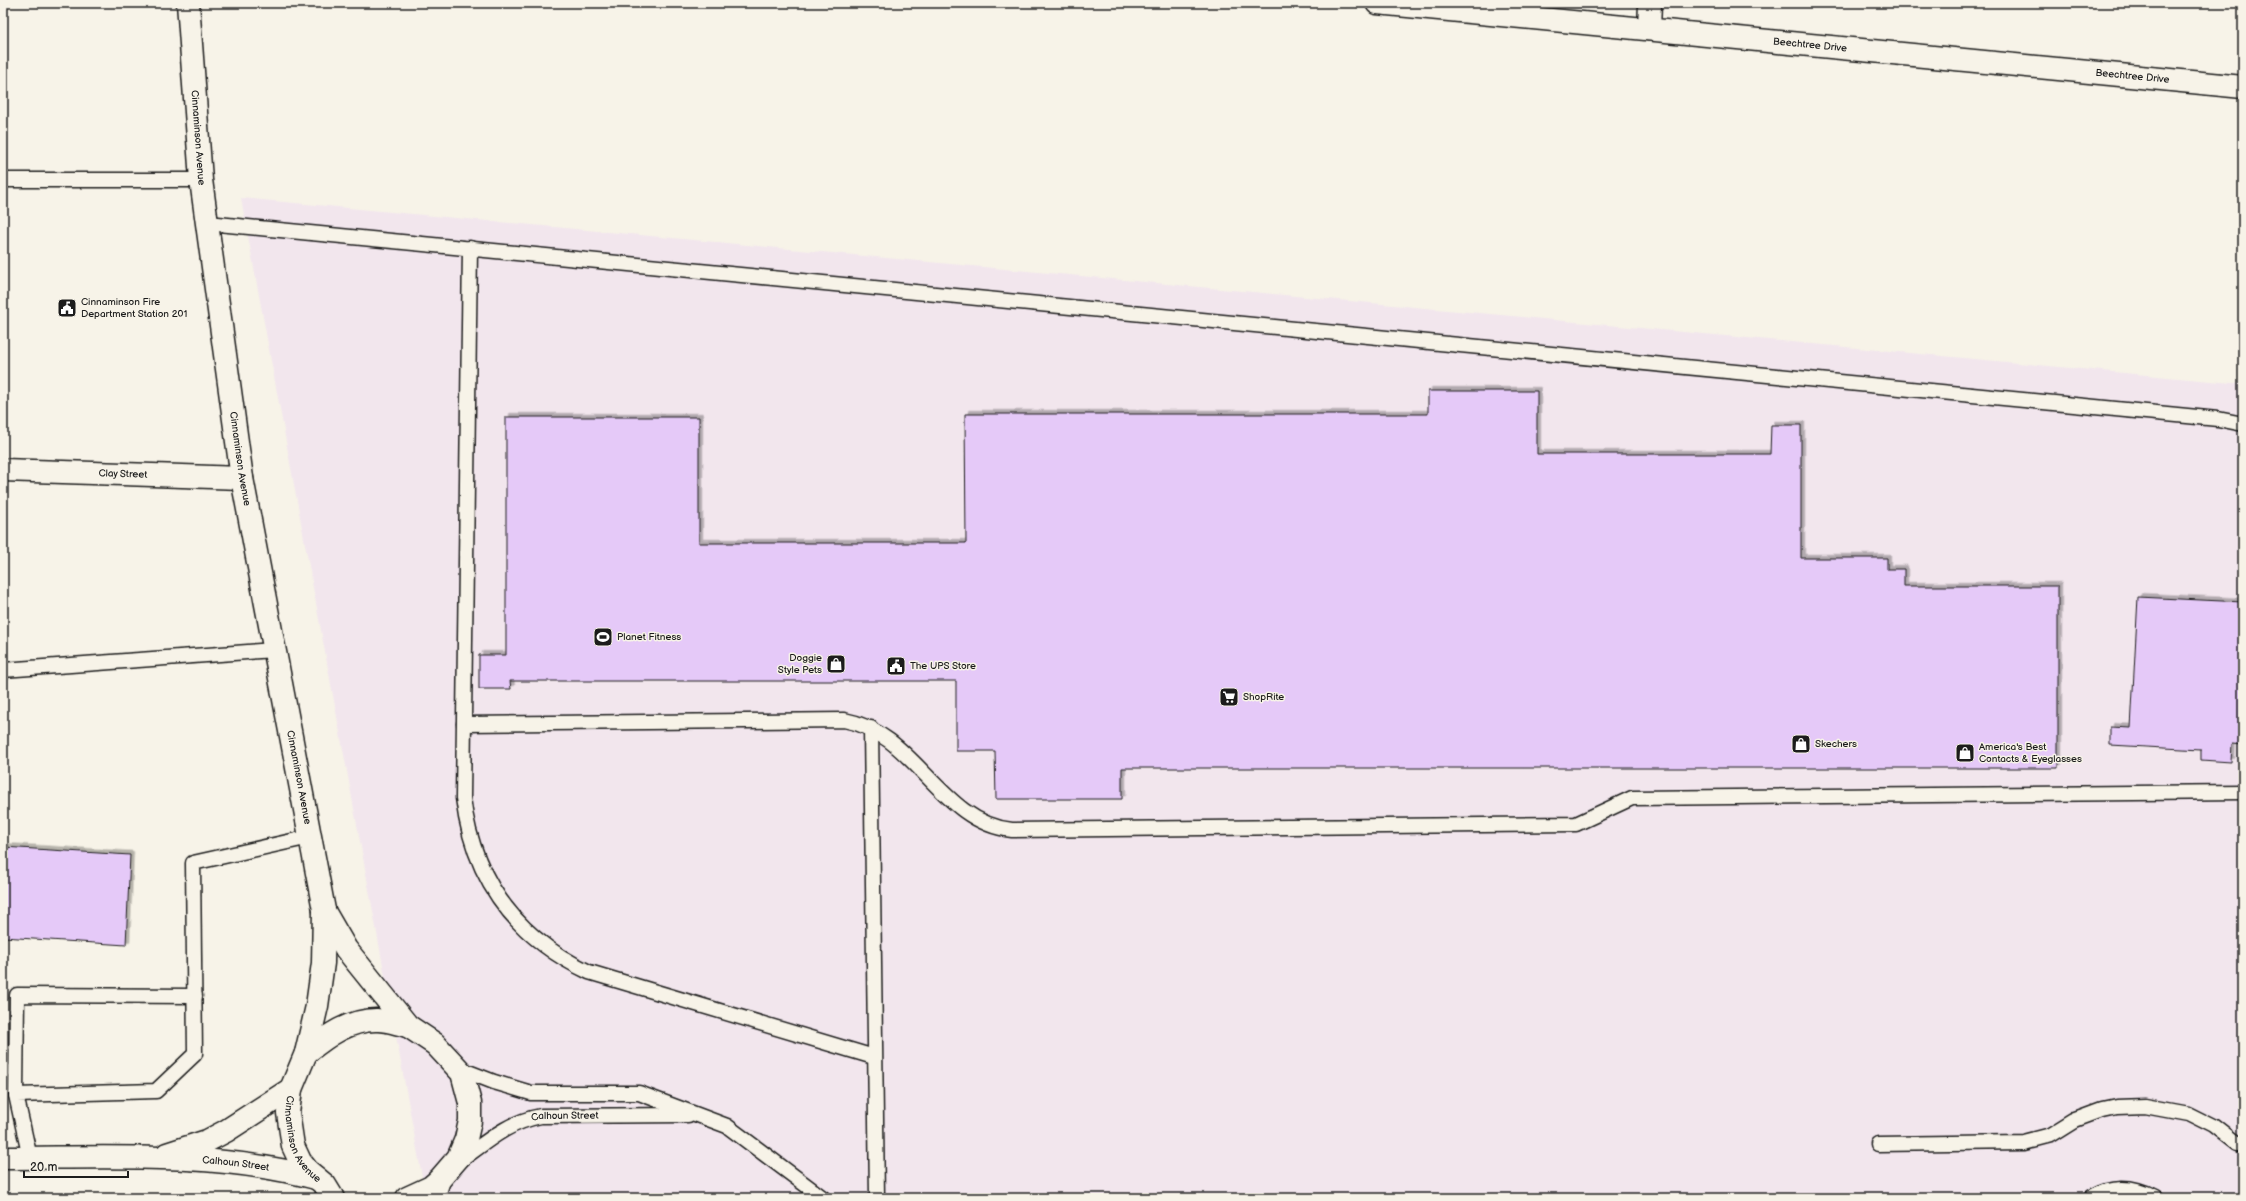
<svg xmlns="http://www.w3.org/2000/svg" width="2246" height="1201" viewBox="0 0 2246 1201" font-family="'Balsamiq Sans',sans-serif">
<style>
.built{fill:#f2e6ed}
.building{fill:#e5c9f8;stroke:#1c1c1c;filter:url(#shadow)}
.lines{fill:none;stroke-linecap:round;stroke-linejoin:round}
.lane-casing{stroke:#1c1c1c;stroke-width:17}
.street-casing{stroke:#1c1c1c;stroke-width:25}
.secondary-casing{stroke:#1c1c1c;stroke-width:25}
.lane{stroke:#f7f3e8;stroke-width:14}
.street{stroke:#f7f3e8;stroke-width:22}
.secondary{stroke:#f7f3e8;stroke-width:22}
.labels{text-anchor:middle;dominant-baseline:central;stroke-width:3;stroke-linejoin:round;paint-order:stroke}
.street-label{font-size:10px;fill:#1c1c1c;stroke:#f7f3e8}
.poi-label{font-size:10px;fill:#1c1c1c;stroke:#f7f3e8;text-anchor:start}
</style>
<defs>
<filter id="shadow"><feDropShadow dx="3.5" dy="-3.5" stdDeviation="0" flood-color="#0004"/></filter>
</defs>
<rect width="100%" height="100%" fill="#f7f3e8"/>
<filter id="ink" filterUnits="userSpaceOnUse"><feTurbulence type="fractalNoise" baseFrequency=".025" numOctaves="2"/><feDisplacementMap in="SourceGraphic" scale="8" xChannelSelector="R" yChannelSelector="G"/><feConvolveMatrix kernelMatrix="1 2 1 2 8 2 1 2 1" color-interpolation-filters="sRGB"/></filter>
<g filter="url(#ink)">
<polygon class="built" points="241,198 2243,384 2243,1198 426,1198"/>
<g class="building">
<polygon points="1428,391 1537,391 1537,454 1770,454 1771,425 1801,425 1801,558 1887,558 1887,569 1904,569 1904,586 2058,586 2058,768 1122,768 1122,799 996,799 995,751 956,751 956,681 510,681 511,689 479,689 479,655 506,655 506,417 699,417 699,543 966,543 965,414 1428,414"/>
<polygon points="2138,597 2243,602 2243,745 2232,744 2231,762 2201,760 2201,750 2110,745 2110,727 2131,728"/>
<polygon points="3,847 130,855 126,945 3,937"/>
</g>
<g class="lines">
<g class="lane-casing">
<g id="lane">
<polyline points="3,180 201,180"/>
<polyline points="208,223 2218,419 2243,424"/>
<path d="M470 248 463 798C473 879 515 937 589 972L874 1057"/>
<polyline points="3,670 274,650"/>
<path d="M464 724 844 720C916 733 939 822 1012 830L1576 824 1632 798 2243 792"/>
<polyline points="871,728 877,1198"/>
<polyline points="458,1068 494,1082 531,1093 639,1093 727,1126 823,1198"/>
<polyline points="16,1095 17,995 195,996"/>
<polyline points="1878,1144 2024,1142 2051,1135 2075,1120 2102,1110 2116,1107 2145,1106 2188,1114 2214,1127 2237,1145 2243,1145"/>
<polyline points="30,1158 16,1095 156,1091 195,1054 193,863 310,837"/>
<path id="s1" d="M457 1163C484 1144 507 1122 541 1116L688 1115"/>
<path d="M2091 1198C2112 1185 2133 1187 2154 1198"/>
</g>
</g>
<g class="street-casing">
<g id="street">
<path id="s2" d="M1377 3 2243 87"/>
<polyline points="1649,29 1650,3"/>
<path id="s3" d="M3 470 242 478"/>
<polyline points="167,1154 207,1141 226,1131 291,1089"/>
<path id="s4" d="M3 1158C107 1158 214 1151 316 1178"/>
</g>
</g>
<g class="secondary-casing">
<g id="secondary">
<path id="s5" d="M188 3 201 180 242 478 324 910 323 963 317 1006 306 1053 291 1089 288 1113 293 1146 300 1161 308 1171 325 1185 333 1198"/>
<polyline points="324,911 346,949 408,1026 435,1044 462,1073 470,1103 470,1121 466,1139 458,1158 439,1180 433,1198"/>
<path d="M306 1053C327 1036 350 1019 378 1020 388 1020 398 1024 408 1026"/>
<polyline points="407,1198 431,1187 439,1180"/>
</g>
</g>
<use href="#lane" class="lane"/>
<use href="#street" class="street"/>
<use href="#secondary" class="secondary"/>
</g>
</g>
<defs>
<g id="civic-square" transform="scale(1)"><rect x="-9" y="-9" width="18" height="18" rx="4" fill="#1c1c1c" stroke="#f7f3e8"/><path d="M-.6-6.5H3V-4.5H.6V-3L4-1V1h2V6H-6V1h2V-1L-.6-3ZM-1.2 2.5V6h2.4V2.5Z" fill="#fff"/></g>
<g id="stadium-square" transform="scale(1)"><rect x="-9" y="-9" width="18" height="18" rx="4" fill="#1c1c1c" stroke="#f7f3e8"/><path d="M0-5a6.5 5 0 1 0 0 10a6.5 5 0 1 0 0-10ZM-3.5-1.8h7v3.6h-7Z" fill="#fff"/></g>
<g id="shop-square" transform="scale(1)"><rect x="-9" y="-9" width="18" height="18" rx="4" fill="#1c1c1c" stroke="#f7f3e8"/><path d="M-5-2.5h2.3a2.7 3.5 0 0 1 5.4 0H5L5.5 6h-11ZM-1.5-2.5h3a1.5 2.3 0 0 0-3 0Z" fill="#fff"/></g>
<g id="supermarket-square" transform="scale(1)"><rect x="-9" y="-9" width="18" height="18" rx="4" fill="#1c1c1c" stroke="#f7f3e8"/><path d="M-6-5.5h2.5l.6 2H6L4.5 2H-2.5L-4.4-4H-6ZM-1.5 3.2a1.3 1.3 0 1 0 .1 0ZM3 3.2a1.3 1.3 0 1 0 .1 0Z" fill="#fff"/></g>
</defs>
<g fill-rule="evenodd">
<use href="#civic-square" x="67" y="308"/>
<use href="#stadium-square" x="603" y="637"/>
<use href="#shop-square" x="836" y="664"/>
<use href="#civic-square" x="896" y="666"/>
<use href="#supermarket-square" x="1229" y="697"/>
<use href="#shop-square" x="1801" y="744"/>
<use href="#shop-square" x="1965" y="753"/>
</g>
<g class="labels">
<g class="street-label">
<text stroke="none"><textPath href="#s2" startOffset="435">Beechtree Drive</textPath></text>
<text stroke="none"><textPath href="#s2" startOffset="759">Beechtree Drive</textPath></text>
<text stroke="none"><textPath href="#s5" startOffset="135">Cinnaminson Avenue</textPath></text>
<text stroke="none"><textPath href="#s5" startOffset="459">Cinnaminson Avenue</textPath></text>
<text stroke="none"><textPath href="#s3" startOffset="120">Clay Street</textPath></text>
<text stroke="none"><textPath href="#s5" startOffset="783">Cinnaminson Avenue</textPath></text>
<text stroke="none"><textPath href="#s1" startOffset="121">Calhoun Street</textPath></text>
<text stroke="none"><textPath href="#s5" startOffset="1156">Cinnaminson Avenue</textPath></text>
<text stroke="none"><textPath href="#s4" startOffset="233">Calhoun Street</textPath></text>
</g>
<g class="poi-label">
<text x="81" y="302">Cinnaminson Fire<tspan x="81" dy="12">Department Station 201</tspan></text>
<text x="617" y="637">Planet Fitness</text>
<text x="822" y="658" text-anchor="end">Doggie<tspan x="822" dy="12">Style Pets</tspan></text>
<text x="910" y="666">The UPS Store</text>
<text x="1243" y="697">ShopRite</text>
<text x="1815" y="744">Skechers</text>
<text x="1979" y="747">America's Best<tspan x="1979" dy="12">Contacts &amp; Eyeglasses</tspan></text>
</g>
</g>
<rect width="2246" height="1201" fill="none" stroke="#f7f3e8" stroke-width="16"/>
<rect x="8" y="8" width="2230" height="1185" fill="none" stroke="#1c1c1c" stroke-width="1.5" filter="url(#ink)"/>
<path d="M24 1171v6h104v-6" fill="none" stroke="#1c1c1c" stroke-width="2"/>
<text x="30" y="1171" font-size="12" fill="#1c1c1c" stroke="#f7f3e8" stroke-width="3" paint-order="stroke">20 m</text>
</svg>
